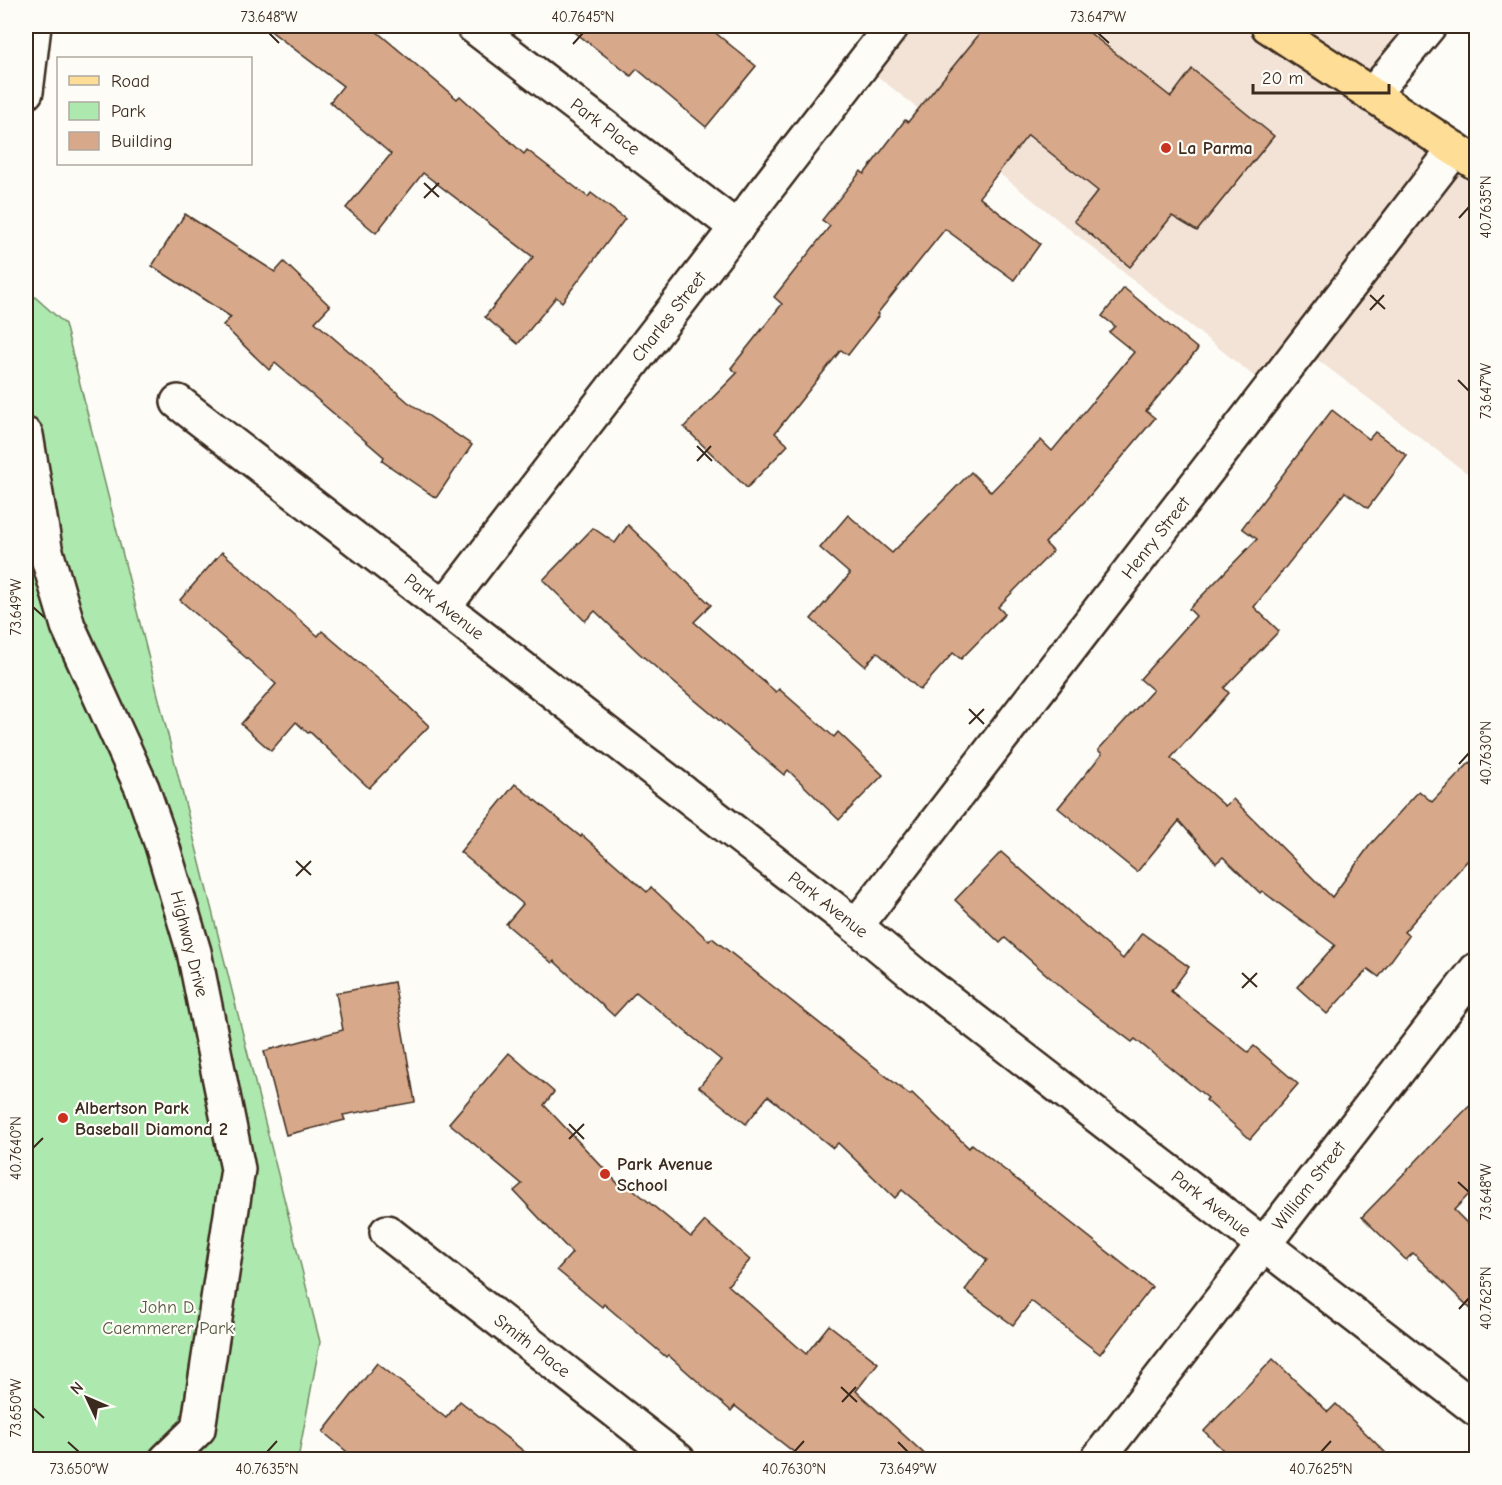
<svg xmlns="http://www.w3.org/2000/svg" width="1502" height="1485" viewBox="0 0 1502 1485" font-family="'Comic Neue',sans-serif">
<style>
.built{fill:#f2e3d6}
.green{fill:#ade9af;stroke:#748a66;stroke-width:1.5}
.building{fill:#d7a88a;stroke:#3b2a1e;stroke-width:1.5}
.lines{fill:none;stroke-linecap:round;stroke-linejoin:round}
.minor-casing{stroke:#3b2a1e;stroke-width:38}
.major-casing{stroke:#3b2a1e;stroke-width:38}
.minor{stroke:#fdfcf7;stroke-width:33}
.major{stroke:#fedd96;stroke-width:33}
.ticks{fill:none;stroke:#3b2a1e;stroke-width:2}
.poi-dot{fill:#c8321e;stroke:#fdfcf7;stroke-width:2}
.labels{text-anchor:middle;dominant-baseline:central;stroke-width:4.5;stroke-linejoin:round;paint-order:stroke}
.street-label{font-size:18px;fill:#3b2a1e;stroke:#fdfcf7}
.poi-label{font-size:18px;font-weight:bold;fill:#3b2a1e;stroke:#fdfcf7;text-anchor:start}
.park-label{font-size:18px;fill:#585a42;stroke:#fdfcf7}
.neatline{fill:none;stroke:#3b2a1e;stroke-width:2}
.ticks-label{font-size:15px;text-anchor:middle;fill:#3b2a1e}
</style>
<rect width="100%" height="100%" fill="#fdfcf7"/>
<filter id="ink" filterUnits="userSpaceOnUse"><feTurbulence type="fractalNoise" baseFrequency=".0167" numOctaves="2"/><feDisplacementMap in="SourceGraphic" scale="12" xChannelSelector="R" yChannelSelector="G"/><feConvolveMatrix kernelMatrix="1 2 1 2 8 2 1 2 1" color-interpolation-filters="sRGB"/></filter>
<g filter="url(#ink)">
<polygon class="built" points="891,26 1431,26 1373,95 1476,163 1476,480 1302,348 1270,389 862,64"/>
<polygon class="green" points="26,289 65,324 320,1342 298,1459 26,1459"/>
<g class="building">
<polygon points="264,26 370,26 457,99 460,96 524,154 527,150 588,197 591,193 625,219 562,302 556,297 518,344 485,317 533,257 423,173 376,233 346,208 391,154 330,102 343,86"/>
<polygon points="567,26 707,26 756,66 706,127 637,69 631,76"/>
<polygon points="986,26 1081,26 1171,97 1192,69 1274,136 1197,231 1172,216 1130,267 1074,221 1098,191 1028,135 979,197 1040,244 1014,280 945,229 877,314 879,315 848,355 841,350 775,433 788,445 747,488 684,427 737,373 731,368 782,304 774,297 830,226 822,220 861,171 864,174 905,120 908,122"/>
<polygon points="185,214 275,272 284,262 330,306 315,322 408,402 472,445 436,498 382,461 384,457 275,363 269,370 223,325 231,317 152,266"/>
<polygon points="1124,288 1198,349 1146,411 1155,418 1086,500 1045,543 1053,551 998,607 1005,614 961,659 953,653 920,690 877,652 865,666 811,619 850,574 820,548 848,515 892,553 971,472 991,492 1041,440 1052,451 1134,352 1109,332 1115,326 1102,316"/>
<polygon points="1332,410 1369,439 1375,432 1407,456 1368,508 1345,492 1254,607 1279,631 1224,688 1229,693 1171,758 1225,806 1233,799 1332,897 1370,845 1419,791 1432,802 1476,756 1476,851 1404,932 1409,936 1379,977 1368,969 1327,1014 1297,987 1335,945 1262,891 1260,893 1223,857 1216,863 1179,821 1137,872 1058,808 1102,754 1098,750 1153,690 1140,679 1196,616 1189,609 1257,539 1242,528"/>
<polygon points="628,525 711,605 694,622 776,692 779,689 834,737 838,732 883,775 839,820 788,770 784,775 640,654 595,611 585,621 543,580 593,528 615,543"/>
<polygon points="222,552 318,636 322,631 398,696 429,726 369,788 310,732 308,733 296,722 271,751 241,724 276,684 180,600"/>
<polygon points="515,784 581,837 582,835 647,892 651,887 709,941 712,938 910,1095 912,1093 969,1148 972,1144 1152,1287 1100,1354 1031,1301 1013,1325 965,1290 987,1260 902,1190 895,1198 838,1143 833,1148 768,1096 746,1124 699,1087 721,1060 636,992 614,1016 554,961 552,963 506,924 523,904 460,852"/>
<polygon points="1001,852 1123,959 1142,933 1189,967 1171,991 1248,1052 1254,1046 1298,1084 1250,1139 1206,1100 1208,1098 1135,1039 1132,1042 1072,997 1005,938 1000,943 955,900"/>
<polygon points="394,982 415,1102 343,1115 345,1120 286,1135 264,1051 343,1030 336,993"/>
<polygon points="509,1053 554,1092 544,1105 624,1190 628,1185 691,1237 705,1221 750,1260 728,1285 806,1354 829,1325 878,1363 856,1391 931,1460 804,1460 735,1406 731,1411 668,1355 666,1357 604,1304 602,1307 557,1270 572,1253 514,1191 522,1184 449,1123"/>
<polygon points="1476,1099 1476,1187 1454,1210 1476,1232 1476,1314 1413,1253 1406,1260 1362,1217"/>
<polygon points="1273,1359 1328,1412 1336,1404 1393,1460 1233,1460 1204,1431"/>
<polygon points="377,1363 446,1418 460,1401 535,1460 357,1460 323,1432"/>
</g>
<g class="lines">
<g class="minor-casing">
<g id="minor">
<polyline points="473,26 737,228"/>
<polyline points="26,92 34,26"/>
<polyline points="1372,95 1429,26"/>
<polyline points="178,402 856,926 915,975 1476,1409"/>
<polyline points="26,435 45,548 68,626 142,788 162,845 194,952 238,1169 198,1429 166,1460"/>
<polyline points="444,607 892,26"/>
<polyline points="856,926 1455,149"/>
<polyline points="387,1232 678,1460"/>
<polyline points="1097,1460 1476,970"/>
</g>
</g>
<g class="major-casing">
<polyline id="major" points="1268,26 1476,163"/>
</g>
<use href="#minor" class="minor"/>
<use href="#major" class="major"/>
</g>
</g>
<path class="ticks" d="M269 33 279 43M1098 33 1109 43M573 44 583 33M424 183 439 197M424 198 439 183M1459 218 1469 207M1370 295 1385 309M1370 310 1384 295M1458 380 1469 391M697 446 712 461M697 461 711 446M33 607 44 617M969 709 984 724M969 724 984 709M1459 764 1469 753M296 861 311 875M296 876 311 861M1242 973 1257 987M1242 988 1257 973M569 1124 584 1139M569 1139 584 1124M33 1148 43 1138M1458 1182 1469 1192M1459 1309 1469 1298M841 1387 857 1402M842 1402 856 1387M33 1408 44 1418M68 1442 79 1452M898 1442 908 1452M267 1452 277 1441M794 1452 804 1441M1321 1452 1331 1441"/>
<g class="poi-dot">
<circle cx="1166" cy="148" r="6"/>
<circle cx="63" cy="1118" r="6"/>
<circle cx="605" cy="1174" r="6"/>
</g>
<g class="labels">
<g class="street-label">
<text transform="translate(605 127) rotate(37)">Park Place</text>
<text transform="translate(669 317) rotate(-52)">Charles Street</text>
<text transform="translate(1156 538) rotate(-52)">Henry Street</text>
<text transform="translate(444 607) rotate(38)">Park Avenue</text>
<text transform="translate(828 905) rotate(38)">Park Avenue</text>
<text transform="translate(189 944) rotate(76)">Highway Drive</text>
<text transform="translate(1309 1186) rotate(-52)">William Street</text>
<text transform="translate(1211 1204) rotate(38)">Park Avenue</text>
<text transform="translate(532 1346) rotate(38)">Smith Place</text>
</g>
<g class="poi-label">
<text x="1178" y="148">La Parma</text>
<text x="75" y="1108">Albertson Park<tspan x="75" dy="21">Baseball Diamond 2</tspan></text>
<text x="617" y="1164">Park Avenue<tspan x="617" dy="21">School</tspan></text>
</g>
<g class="park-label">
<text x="168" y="1307">John D.<tspan x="168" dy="21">Caemmerer Park</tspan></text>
</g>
</g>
<rect width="1502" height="1485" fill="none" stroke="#fdfcf7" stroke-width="66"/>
<rect x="57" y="57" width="195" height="108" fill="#fdfcf7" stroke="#afa8a0" stroke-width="1.5"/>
<rect x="69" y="76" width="30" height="9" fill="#fedd96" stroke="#afa8a0" stroke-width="1.5"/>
<text x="111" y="87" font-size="18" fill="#3b2a1e">Road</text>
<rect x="69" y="102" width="30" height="18" fill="#ade9af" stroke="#afa8a0" stroke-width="1.5"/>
<text x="111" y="117" font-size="18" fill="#3b2a1e">Park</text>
<rect x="69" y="132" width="30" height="18" fill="#d7a88a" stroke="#afa8a0" stroke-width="1.5"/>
<text x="111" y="147" font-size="18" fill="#3b2a1e">Building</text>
<g transform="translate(87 1398) rotate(314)" stroke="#fdfcf7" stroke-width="4.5" paint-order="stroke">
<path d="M0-4.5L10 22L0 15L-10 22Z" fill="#3b2a1e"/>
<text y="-9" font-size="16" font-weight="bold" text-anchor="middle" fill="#3b2a1e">N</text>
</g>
<path d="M1253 84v9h136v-9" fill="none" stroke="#3b2a1e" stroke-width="3"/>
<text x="1262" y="84" font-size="18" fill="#3b2a1e" stroke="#fdfcf7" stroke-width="4.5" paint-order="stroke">20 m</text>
<rect x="33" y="33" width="1436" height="1419" class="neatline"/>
<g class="ticks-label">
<text x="269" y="22">73.648°W</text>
<text x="583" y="22">40.7645°N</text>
<text x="1098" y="22">73.647°W</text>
<text transform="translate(1486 207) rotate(-90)" y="5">40.7635°N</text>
<text transform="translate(1486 391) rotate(-90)" y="5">73.647°W</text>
<text transform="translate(16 607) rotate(-90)" y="5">73.649°W</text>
<text transform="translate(1486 753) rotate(-90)" y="5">40.7630°N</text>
<text transform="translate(16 1148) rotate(-90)" y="5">40.7640°N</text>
<text transform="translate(1486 1192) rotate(-90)" y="5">73.648°W</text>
<text transform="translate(1486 1298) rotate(-90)" y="5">40.7625°N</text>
<text transform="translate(16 1408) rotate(-90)" y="5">73.650°W</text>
<text x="79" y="1474">73.650°W</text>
<text x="267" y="1474">40.7635°N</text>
<text x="794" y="1474">40.7630°N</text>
<text x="908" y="1474">73.649°W</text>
<text x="1321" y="1474">40.7625°N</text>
</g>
</svg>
